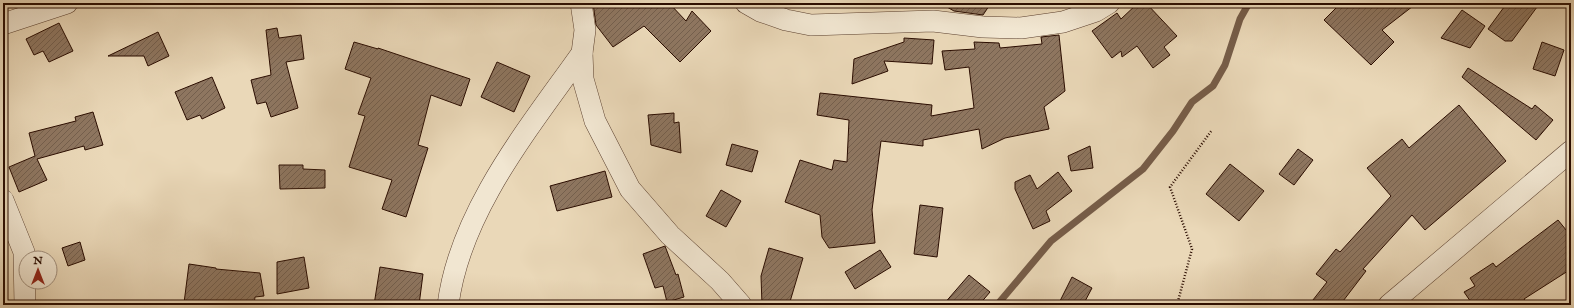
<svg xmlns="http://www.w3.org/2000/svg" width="1574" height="308" viewBox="0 0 1574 308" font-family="'IM FELL English',serif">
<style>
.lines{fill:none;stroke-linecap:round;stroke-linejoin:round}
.stream{stroke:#765d49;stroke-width:7}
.building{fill:url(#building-hatch);stroke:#2a0c00}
.street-casing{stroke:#5a3f2e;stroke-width:22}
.path{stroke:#2a0c00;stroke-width:2.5;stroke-dasharray:1 2;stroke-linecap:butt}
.street{stroke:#f1e6d1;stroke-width:21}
</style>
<defs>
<pattern id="building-hatch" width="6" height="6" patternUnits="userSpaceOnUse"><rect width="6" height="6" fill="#8e7660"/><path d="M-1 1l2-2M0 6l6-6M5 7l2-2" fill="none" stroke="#745f4d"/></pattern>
</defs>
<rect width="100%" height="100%" fill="#ead8b8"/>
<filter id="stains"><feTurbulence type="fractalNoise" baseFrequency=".005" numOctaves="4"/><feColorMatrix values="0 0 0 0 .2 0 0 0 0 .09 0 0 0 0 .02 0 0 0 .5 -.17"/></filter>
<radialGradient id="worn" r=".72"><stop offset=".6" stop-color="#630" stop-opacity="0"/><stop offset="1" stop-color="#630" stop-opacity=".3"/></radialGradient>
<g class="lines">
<polyline class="stream" points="997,305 1051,241 1143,169 1173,131 1192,102 1213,86 1225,65 1240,19 1249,3"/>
</g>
<g class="building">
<polygon points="593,3 669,3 686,21 692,11 711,31 680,62 644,26 613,47 596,25"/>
<polygon points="940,3 991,3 983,15 954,11"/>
<polygon points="1138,3 1146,3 1177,36 1164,47 1170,55 1153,68 1137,46 1122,57 1121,51 1112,58 1092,31 1117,13 1121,19"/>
<polygon points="1341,3 1417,3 1382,30 1394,42 1371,65 1324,20"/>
<polygon points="1507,3 1540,3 1512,41 1505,41 1488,29"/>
<polygon points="1462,10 1485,26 1470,48 1441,38"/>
<polygon points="59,23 73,51 49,62 43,51 34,55 26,39"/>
<polygon points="277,28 279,38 301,35 304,59 286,62 298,108 271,117 266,102 257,104 251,80 271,75 266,30"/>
<polygon points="158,32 169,56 148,66 144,56 108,56"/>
<polygon points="1059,35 1065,91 1044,107 1049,129 1005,138 982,149 979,129 923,140 923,146 881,141 872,210 875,243 829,248 822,237 820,215 785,202 800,160 832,170 834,160 847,162 849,120 817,115 820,93 932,105 931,116 974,108 969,67 945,70 942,51 975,49 974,42 999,43 1000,48 1042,44 1041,37"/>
<polygon points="904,38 934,40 932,64 884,61 888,71 852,84 854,59 904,42"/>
<polygon points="354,42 378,49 378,48 470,79 461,106 431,95 418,145 428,148 406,217 382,209 392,180 349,167 365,116 358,114 371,78 345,69"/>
<polygon points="1542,42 1564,50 1555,76 1533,69"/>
<polygon points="497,62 530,76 514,112 481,97"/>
<polygon points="1468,68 1532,109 1535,105 1553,120 1536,140 1462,77"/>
<polygon points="212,77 225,108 202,119 200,115 187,120 175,92"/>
<polygon points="1459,105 1506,161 1425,230 1412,215 1363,269 1366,271 1340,305 1309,305 1327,282 1316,274 1336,249 1340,252 1391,196 1367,168 1402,139 1409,148"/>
<polygon points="93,112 103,145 85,150 84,146 37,159 47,180 19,192 9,167 35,156 29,133 76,121 75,117"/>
<polygon points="674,113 674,123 679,122 681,153 651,145 648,115"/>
<polygon points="732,144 758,151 752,172 726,165"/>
<polygon points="1090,146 1093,168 1071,171 1068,156"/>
<polygon points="1298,149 1313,160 1294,185 1279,174"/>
<polygon points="1230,164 1264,191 1239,221 1206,194"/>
<polygon points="279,165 303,165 303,169 325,170 325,188 280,189"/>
<polygon points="605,171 612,197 557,211 550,186"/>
<polygon points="1058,172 1072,191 1046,211 1050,221 1033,229 1015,189 1015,182 1030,175 1037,189"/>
<polygon points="721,190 741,201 726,227 706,216"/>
<polygon points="920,205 943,208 937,257 914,254"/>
<polygon points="1558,220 1571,236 1571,269 1524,299 1528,305 1473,305 1464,292 1475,286 1470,278 1493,263 1496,267"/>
<polygon points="80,242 85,260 68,266 62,248"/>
<polygon points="665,246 676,275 678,274 684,297 667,302 663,286 655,288 643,254"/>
<polygon points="769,248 803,258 789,305 762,305 761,276"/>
<polygon points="880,250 891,267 855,289 845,272"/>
<polygon points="304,257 309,288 277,294 277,262"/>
<polygon points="189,264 216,268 216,269 260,273 264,296 255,297 254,305 200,305 184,303"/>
<polygon points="380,267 423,274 419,305 374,305"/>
<polygon points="969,275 990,292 979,305 943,305"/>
<polygon points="1072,277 1092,288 1083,305 1058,305"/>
</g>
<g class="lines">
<g class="street-casing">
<g id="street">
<polyline points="746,3 760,11 786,20 811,25 933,21 983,27 1021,28 1063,22 1096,11 1109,3"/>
<polyline points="3,24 67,3"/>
<polyline points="582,53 583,79 595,121 630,189 670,235 720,281 741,305"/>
<polyline points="3,200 24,252 25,305"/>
<path d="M448 305C460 211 529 128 582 53L585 30 581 3"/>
<polyline points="1389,305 1571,151"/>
</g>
</g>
<polyline class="path" points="1177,305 1192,249 1170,187 1212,130"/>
<use href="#street" class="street"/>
</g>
<rect width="1574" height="308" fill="none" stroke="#ead8b8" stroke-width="16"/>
<rect x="4" y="4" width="1566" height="300" fill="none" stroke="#2a0c00" stroke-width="2"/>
<rect x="8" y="8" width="1558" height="292" fill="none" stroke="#2a0c00"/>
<g transform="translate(38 270)"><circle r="19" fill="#f1e6d1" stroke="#a18f7d"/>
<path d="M0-3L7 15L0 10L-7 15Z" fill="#8f2418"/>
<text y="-6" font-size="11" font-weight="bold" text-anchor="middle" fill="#2a0c00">N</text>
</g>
<rect width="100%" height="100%" filter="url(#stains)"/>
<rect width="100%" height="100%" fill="url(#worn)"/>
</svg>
